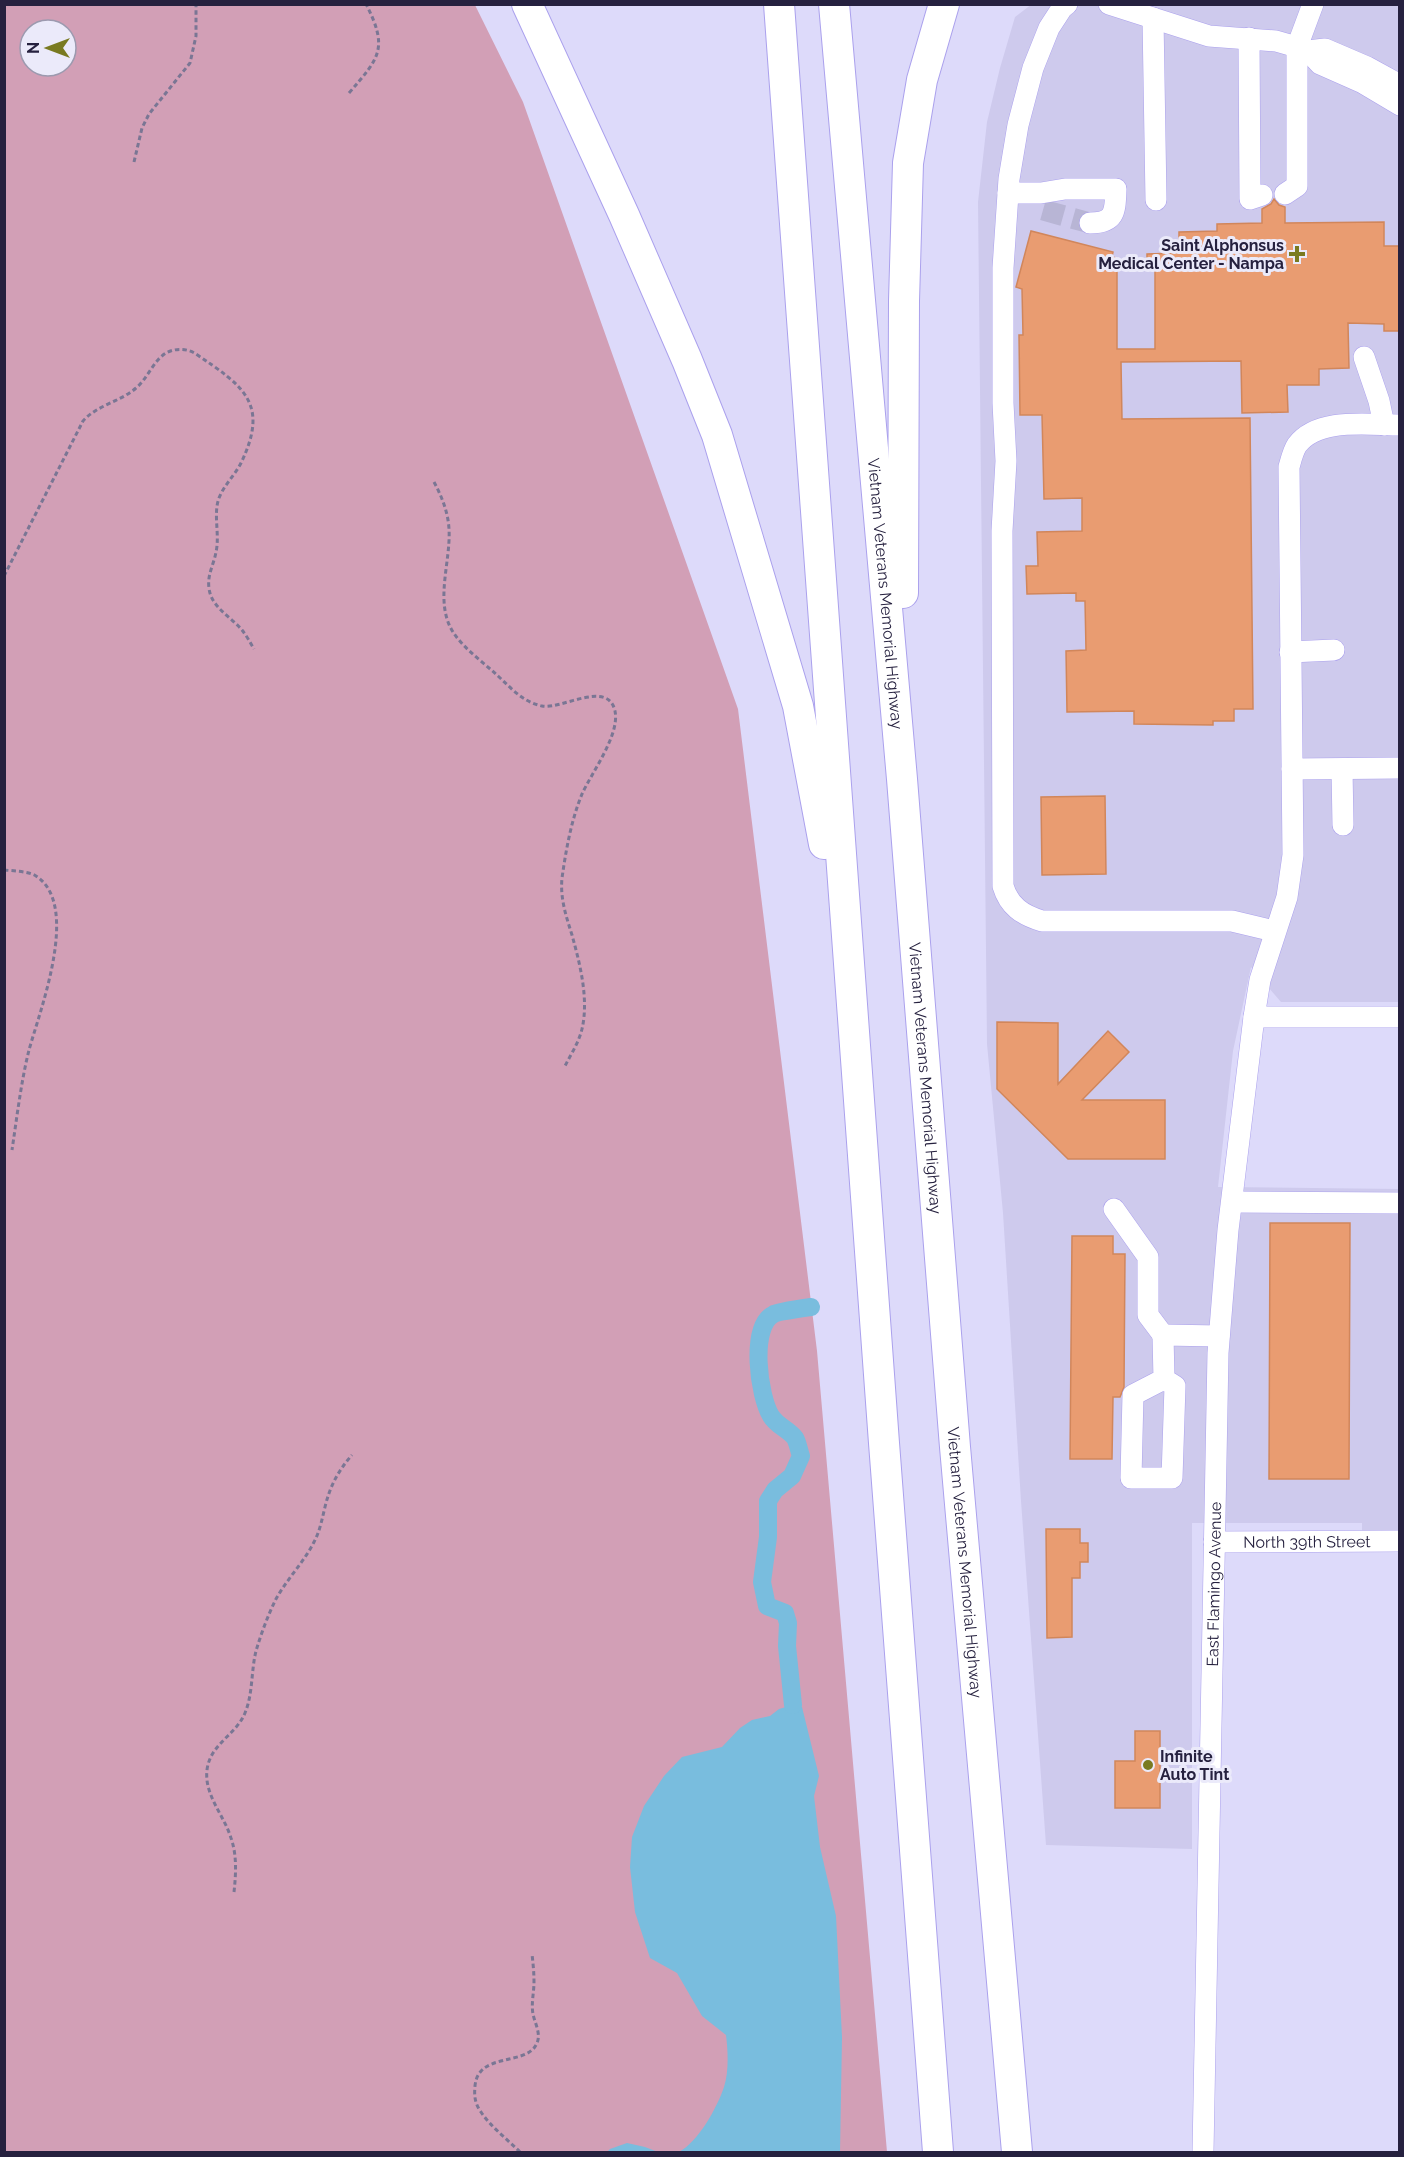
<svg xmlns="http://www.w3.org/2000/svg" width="1404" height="2157" viewBox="0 0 1404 2157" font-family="Raleway,sans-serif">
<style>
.built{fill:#cecaed}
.green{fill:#d29fb6;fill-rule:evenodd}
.water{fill:#79bdde}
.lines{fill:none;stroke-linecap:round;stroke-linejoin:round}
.canal{stroke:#79bdde;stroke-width:18}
.building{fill:#e99c71;stroke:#d1865b;stroke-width:1.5}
.minor-tunnel{stroke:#b8b5d5;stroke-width:21;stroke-dasharray:21 10;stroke-linecap:butt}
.minor-casing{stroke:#aba1ed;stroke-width:22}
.highway-casing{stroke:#aba1ed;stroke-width:32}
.path{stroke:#7a7694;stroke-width:3;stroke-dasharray:4.5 3;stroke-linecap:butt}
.minor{stroke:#fff;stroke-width:21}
.highway{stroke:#fff;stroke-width:30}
.poi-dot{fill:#797a21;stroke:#ebeafa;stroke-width:2}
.labels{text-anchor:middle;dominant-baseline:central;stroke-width:6;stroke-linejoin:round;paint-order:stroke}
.poi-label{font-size:16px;font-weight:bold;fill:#26213f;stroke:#ebeafa;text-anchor:end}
.street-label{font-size:16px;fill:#26213f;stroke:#ebeafa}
</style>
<rect width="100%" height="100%" fill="#dddafa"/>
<polygon class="built" points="1032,4 1399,5 1399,1002 1281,1002 1251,967 1233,1051 1218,1187 1399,1189 1399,1533 1362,1533 1362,1523 1192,1523 1192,1849 1046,1845 1021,1501 1003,1213 987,1044 978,202 987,122 1000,68 1015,17"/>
<path class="green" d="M5 5H475L523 102 738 709 817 1351 887 2152H5ZM30 30H66V66H30Z"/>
<g class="water">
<path d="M793 1705 802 1707 819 1776 814 1796 820 1847 836 1916 842 2037 840 2152H679C698 2142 717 2108 724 2087 729 2072 728 2051 726 2035L702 2016 677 1973 650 1958 635 1912 630 1867 632 1837 644 1806 664 1776 682 1757 722 1747 740 1728 752 1720 770 1716 779 1709Z"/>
<polygon points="627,2143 645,2147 658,2152 607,2152 610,2149"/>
</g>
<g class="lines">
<path class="canal" d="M793 1705 787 1646 788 1623 785 1613 767 1606 762 1582 768 1537V1501L775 1490 792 1476 801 1456C799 1451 798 1443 795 1438 788 1429 777 1426 771 1416 759 1397 749 1326 774 1314 777 1312 804 1308 811 1307"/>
</g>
<g class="building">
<polygon points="1274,199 1279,205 1285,207 1285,223 1384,222 1384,246 1400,246 1400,331 1384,331 1384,324 1348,323 1349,368 1319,369 1319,385 1287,385 1288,412 1242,413 1241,361 1121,362 1122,419 1250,418 1253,709 1234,709 1234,721 1213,721 1213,725 1134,724 1134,711 1067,712 1066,651 1086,650 1085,601 1076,601 1076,593 1027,594 1026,566 1038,566 1037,532 1082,531 1082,498 1044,499 1042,415 1020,415 1019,335 1023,335 1022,289 1016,287 1031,231 1113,252 1112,257 1117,258 1117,349 1155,349 1155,269 1147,269 1147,254 1179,253 1179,232 1217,231 1217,224 1262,223 1262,209 1271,204"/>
<polygon points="1105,796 1106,874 1042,875 1041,797"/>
<polygon points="997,1022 1058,1023 1058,1084 1108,1031 1129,1052 1082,1100 1165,1100 1165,1159 1068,1159 997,1089"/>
<polygon points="1270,1223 1350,1223 1349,1479 1269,1479"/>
<polygon points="1072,1236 1113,1236 1113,1254 1125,1254 1124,1387 1120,1397 1113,1397 1112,1459 1070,1459"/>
<polygon points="1046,1529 1080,1529 1080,1543 1088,1543 1088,1562 1080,1562 1080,1578 1072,1578 1072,1637 1047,1638"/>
<polygon points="1135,1731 1160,1731 1160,1808 1115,1808 1115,1761 1135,1761"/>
</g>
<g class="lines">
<polyline class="minor-tunnel" points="1043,210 1090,223"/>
<g class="minor-casing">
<g id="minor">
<path d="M1067 4 1062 8 1049 28 1033 68 1018 125 1009 179 1003 268V403L1006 461 1002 531 1003 886C1009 906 1022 915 1042 921H1232L1274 931"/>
<polyline points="1109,4 1209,36 1276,41 1297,47 1308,51 1320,64 1363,83 1400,105"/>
<polyline points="1153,18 1156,200"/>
<polyline points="1249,38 1250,199 1262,195"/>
<polyline points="1308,51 1325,49 1367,67 1400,85"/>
<path d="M1008 193H1041L1065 189H1116C1115 211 1116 223 1090 223"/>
<polyline points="1285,194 1297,186 1297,47 1313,4"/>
<polyline points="1364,357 1379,401 1384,425"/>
<polyline points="1290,652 1334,650"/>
<polyline points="1292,769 1400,768"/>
<polyline points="1342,769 1343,825"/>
<polyline points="1254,1017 1400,1017"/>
<polyline points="1232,1202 1400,1203"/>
<polyline points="1114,1209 1148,1257 1148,1315 1163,1335"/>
<polyline points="1164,1379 1175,1386 1172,1478 1131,1478 1133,1395 1164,1379 1163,1335 1219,1336"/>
<path id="s1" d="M1214 1542 1400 1541"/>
<path id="s2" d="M1203 2152 1218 1353 1228 1230 1254 1017 1260 980 1287 897 1293 855 1289 467C1291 460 1293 451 1297 445 1318 417 1368 425 1400 425"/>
</g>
</g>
<g class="highway-casing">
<g id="highway">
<polyline points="527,4 624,215 687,360 717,435 798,706 824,844"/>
<polyline points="779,4 884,1443 938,2152"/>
<path id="s3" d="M834 4 902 779 955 1447 1017 2152"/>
<polyline points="903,593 904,301 908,163 922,80 944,4"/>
</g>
</g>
<g class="path">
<path d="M349 93C379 58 389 49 366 4"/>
<polyline points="134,162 142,128 149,114 190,63 196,36 196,4"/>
<path d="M434 482C442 497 448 512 449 529 451 562 434 602 453 632 464 649 483 662 498 676 512 689 523 702 542 706 561 710 608 679 615 711 620 735 592 772 582 794 571 821 566 850 562 878 560 898 566 916 572 935 580 964 589 999 582 1029 579 1042 571 1054 565 1066"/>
<path d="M4 576 83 421C97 405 120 402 136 388 148 378 153 361 166 353 175 348 187 348 196 354 243 386 270 403 241 463 235 475 224 485 219 498 213 514 220 535 216 552 214 564 207 575 209 588 211 607 230 616 242 630 246 635 250 642 254 649"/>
<path d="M4 870C14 871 28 871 36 876 81 905 40 1010 29 1050 21 1082 17 1117 12 1150"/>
<path d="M234 1892C236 1874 237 1855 231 1838 224 1815 204 1795 207 1770 210 1744 236 1735 245 1713 253 1694 251 1671 256 1651 261 1634 268 1615 276 1599 287 1579 304 1562 314 1542 320 1531 322 1519 325 1507 330 1486 338 1471 352 1455"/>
<path d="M520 2152C507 2139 491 2127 481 2112 475 2104 474 2096 475 2086 478 2052 525 2066 536 2045 542 2035 535 2024 533 2014 531 2003 534 1993 534 1982 534 1972 533 1963 532 1954"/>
</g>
<use href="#minor" class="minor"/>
<use href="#highway" class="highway"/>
</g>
<g class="poi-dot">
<path d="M1294 245h6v6h6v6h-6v6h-6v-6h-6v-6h6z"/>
<circle cx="1148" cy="1765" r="6"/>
</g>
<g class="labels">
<g class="poi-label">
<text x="1284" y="245">Saint Alphonsus<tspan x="1284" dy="18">Medical Center - Nampa</tspan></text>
<text x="1160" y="1756" text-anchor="start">Infinite<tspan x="1160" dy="18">Auto Tint</tspan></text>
</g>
<g class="street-label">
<text stroke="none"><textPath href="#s3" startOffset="592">Vietnam Veterans Memorial Highway</textPath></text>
<text stroke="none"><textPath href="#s3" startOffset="1078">Vietnam Veterans Memorial Highway</textPath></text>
<text stroke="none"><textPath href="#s1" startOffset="93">North 39th Street</textPath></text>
<text stroke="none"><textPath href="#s3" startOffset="1564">Vietnam Veterans Memorial Highway</textPath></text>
<text stroke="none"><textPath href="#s2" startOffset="568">East Flamingo Avenue</textPath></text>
</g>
</g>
<rect width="1404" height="2157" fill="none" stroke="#26213f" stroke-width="12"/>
<g transform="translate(48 48) rotate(270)"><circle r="28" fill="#ebeafa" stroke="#9c9aaf" stroke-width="1.5"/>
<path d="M0-4.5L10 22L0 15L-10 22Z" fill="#797a21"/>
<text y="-9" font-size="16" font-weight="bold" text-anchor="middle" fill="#26213f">N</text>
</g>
</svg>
